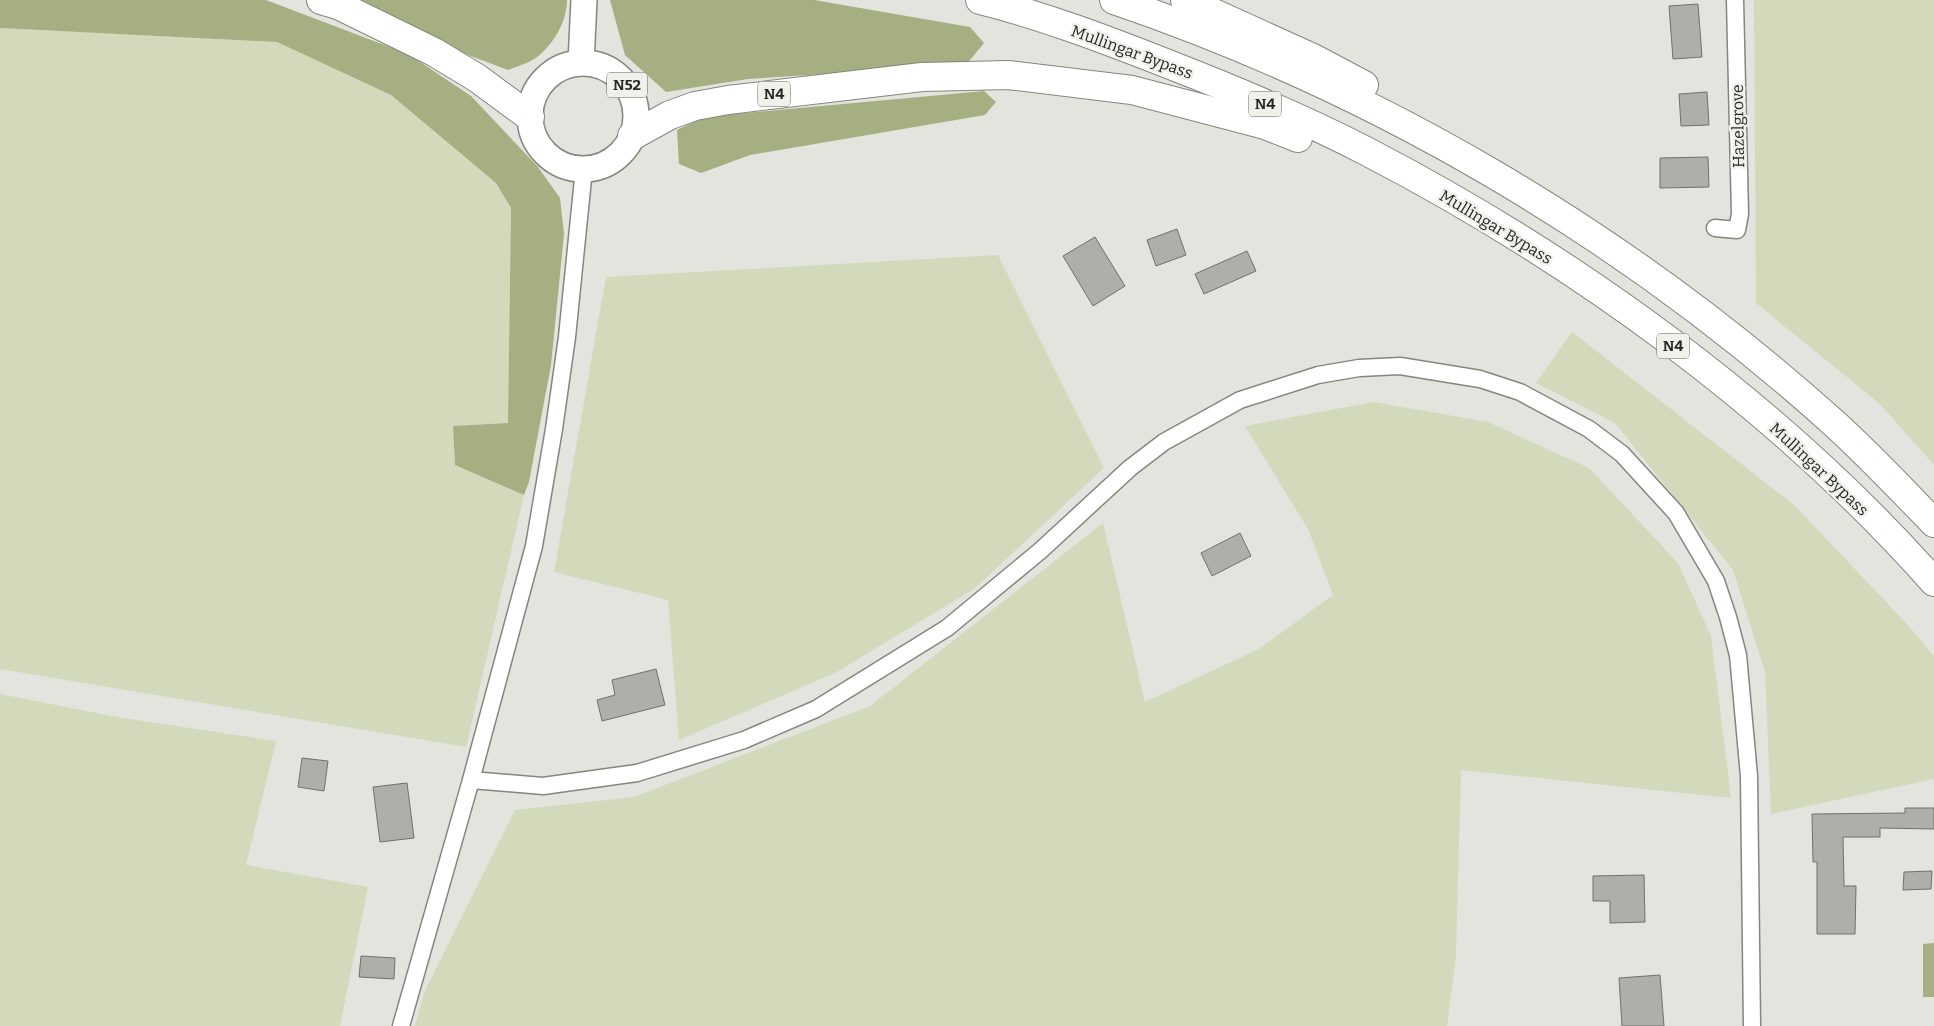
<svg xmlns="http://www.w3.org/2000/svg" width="1934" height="1026" viewBox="0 0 1934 1026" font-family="Bitter,serif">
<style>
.green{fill:#d3dabc}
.forest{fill:#a5af81}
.building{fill:#adafa8;stroke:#6f716b}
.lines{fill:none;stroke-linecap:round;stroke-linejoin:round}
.street-casing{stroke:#84867f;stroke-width:19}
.primary-casing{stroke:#84867f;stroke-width:28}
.highway-casing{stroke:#84867f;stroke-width:30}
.street{stroke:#fff;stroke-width:16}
.primary{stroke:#fff;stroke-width:25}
.highway{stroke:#fff;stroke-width:28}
.labels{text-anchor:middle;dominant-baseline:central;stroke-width:5;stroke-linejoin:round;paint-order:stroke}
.shield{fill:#eff1ea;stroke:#636460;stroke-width:1}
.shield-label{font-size:15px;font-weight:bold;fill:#272825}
.street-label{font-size:16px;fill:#272825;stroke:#eff1ea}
</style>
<rect width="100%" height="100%" fill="#e2e4dd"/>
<g class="green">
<polygon points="1754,0 1934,0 1934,465 1880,404 1756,303"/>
<polygon points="0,28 277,42 391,95 496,183 511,208 508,423 453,426 455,464 524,495 466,747 0,669"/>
<polygon points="998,255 1104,468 974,589 835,673 679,740 668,600 554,572 606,277"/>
<polygon points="1572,332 1793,504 1908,625 1934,656 1934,779 1771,814 1765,672 1733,570 1615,423 1536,383"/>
<polygon points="1374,402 1488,422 1589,468 1678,563 1711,636 1731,798 1461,770 1456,955 1447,1026 415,1026 424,993 515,810 634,797 870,706 1103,523 1145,702 1259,649 1333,595 1308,529 1245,426"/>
<polygon points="0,694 117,717 276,741 246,865 368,887 340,1026 0,1026"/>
</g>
<g class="forest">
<polygon points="0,0 266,0 408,54 471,96 538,167 560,198 564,234 551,365 529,482 524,495 455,465 453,426 508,423 511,208 496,183 391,95 277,42 0,28"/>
<path d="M342 0H567C567 21 554 44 537 57 530 63 517 66 508 70L463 53Z"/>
<polygon points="610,0 814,0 970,27 984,43 966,65 748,79 666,92 625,55"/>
<polygon points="984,91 996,102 985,115 750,155 701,173 679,164 677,130 703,117"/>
<polygon points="1934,943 1934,997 1923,997 1923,944"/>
</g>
<g class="building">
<polygon points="1698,4 1702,57 1673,59 1669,6"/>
<polygon points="1707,92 1709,125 1681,126 1679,94"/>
<polygon points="1708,157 1709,187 1660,188 1660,158"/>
<polygon points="1177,229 1186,255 1156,266 1147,240"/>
<polygon points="1095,237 1125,286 1093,306 1063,256"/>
<polygon points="1247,251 1256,271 1204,294 1195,274"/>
<polygon points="1240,533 1251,556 1212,576 1201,553"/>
<polygon points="656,669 665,705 602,721 597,700 615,695 612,680"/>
<polygon points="302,758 328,761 324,791 298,787"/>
<polygon points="407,783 414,838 380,842 373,787"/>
<polygon points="1905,808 1934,808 1934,829 1880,828 1880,837 1843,837 1844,886 1856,886 1855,934 1817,934 1817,862 1813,862 1812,814 1905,813"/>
<polygon points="1932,871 1931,889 1903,890 1904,872"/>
<polygon points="1644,875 1645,922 1610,923 1610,901 1593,901 1593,876"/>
<polygon points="361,956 395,958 394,979 359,977"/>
<polygon points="1660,975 1664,1026 1622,1026 1619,978"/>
</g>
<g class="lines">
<g class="street-casing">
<g id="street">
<polyline points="1715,228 1737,230 1740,214 1735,0"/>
<polyline points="471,780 543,786 637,773 744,740 816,709 947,628 1040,551 1130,468 1164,442 1240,400 1318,375 1359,368 1400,366 1480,379 1520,392 1589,429 1622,454 1676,513 1716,581 1728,617 1738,655 1749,776 1752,1026"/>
<polyline points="401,1026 471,780 534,546 554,429 567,337 584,169"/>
</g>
</g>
<g class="primary-casing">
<g id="primary">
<polyline points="581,63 584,0"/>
<circle cx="583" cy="116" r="53"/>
</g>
</g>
<g class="highway-casing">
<g id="highway">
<polyline points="321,0 338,5 434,52 477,78 530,117"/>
<path d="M980 0C1044 16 1107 40 1168 64 1235 90 1302 118 1366 151 1574 259 1778 406 1934 582"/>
<path d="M1114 0C1379 90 1628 237 1836 425 1870 456 1902 490 1934 523"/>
<polyline points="1185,0 1315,59 1364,85"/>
<polyline points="632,136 670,115 695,106 728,100 922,77 1008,75 1132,90 1265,125 1298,138"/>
</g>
</g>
<use href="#street" class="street"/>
<use href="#primary" class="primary"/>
<use href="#highway" class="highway"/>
</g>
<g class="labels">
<g class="shield">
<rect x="607" y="72.5" width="40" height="25" rx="4"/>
<rect x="758" y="81.5" width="32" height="25" rx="4"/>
<rect x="1249" y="91.5" width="32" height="25" rx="4"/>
<rect x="1657" y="333.5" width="32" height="25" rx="4"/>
</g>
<g class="shield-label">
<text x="627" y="85">N52</text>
<text x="774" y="94">N4</text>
<text x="1265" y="104">N4</text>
<text x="1673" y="346">N4</text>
</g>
<g class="street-label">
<text transform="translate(1132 52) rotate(20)">Mullingar Bypass</text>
<text transform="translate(1738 126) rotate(-91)">Hazelgrove</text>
<text transform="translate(1496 227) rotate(31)">Mullingar Bypass</text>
<text transform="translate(1819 469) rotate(43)">Mullingar Bypass</text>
</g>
</g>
</svg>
